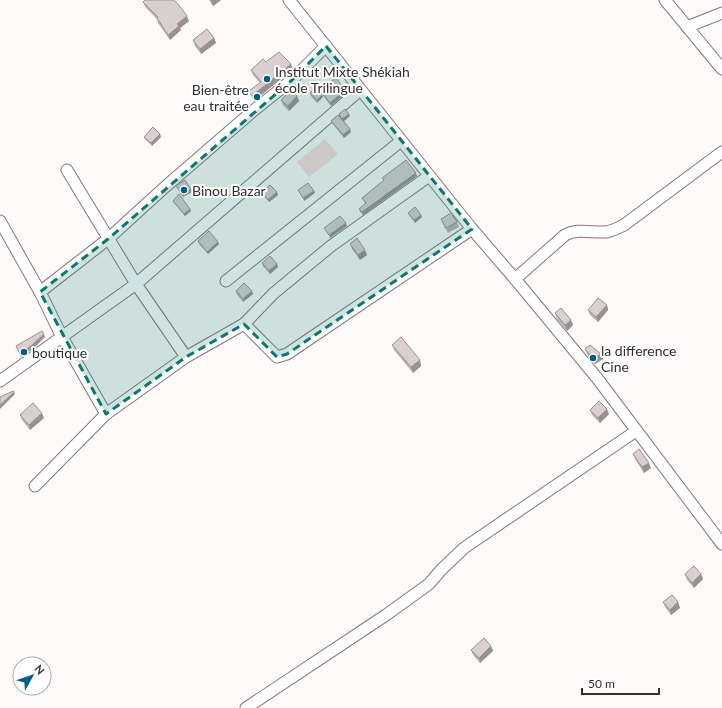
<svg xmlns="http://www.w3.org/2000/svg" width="722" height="708" viewBox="0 0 722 708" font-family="Lato,sans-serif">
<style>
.green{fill:#fcdcdb}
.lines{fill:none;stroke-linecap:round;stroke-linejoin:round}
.minor-casing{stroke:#837878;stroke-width:13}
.minor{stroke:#fff;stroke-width:11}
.wall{fill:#bbb2b1}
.shaded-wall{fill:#999190}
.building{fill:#dacfce;stroke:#999190}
.marked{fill:#0f766e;fill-opacity:0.2;stroke:#0f766e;stroke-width:3;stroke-dasharray:8 5;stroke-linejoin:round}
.poi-dot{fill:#005d8e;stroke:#fff;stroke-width:1.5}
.labels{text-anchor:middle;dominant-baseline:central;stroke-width:4;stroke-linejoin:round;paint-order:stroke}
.poi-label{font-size:14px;fill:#332f2f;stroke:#fff;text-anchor:start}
</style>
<rect width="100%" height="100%" fill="#fefaf9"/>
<polygon class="green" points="325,139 338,154 309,177 297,162"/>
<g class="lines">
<g class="minor-casing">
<g id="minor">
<polyline points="289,0 472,229 515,279 597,378 722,544"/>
<polyline points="665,0 722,69"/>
<polyline points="687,27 722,13"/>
<polyline points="67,170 136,284 186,357"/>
<polyline points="0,221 40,292 108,239 165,187 253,111 292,80 326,46"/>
<path d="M515 279 565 235C578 228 592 233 606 232 612 231 618 228 624 225L722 152"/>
<polyline points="226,281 401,141"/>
<polyline points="40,292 62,337 106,414"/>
<polyline points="244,324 274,293 331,246 429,176"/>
<polyline points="0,381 136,284 360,90"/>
<polyline points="35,486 106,414 186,357 244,324 277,357 287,354 472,229"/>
<polyline points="246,708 386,615 429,584 441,570 464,548 636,431"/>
</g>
</g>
<use href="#minor" class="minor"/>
</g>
<g class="wall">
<polygon points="209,0 221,0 213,6"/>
<polygon points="143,2 189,21 180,28 181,30 170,40 158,23 157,19 145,7"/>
<polygon points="214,38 216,43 201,54 195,46 193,40"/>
<polygon points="266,62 291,64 293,69 254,101 251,96 249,91 260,83 253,75 251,70"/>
<polygon points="320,90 346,93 331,106 321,93"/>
<polygon points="310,93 322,95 323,97 317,103 311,96"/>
<polygon points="297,96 299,101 289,111 283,105 281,100"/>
<polygon points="339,114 350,116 344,121 350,129 351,132 344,138 332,123 331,121 339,116"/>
<polygon points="160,134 161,137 152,146 145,139 144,137"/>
<polygon points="417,176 363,215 360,212 359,209 366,204 363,200 362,198 384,181 382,178"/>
<polygon points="262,192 277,192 278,195 269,202 263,195"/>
<polygon points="173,201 190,209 191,211 185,216 174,203"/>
<polygon points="408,213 421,215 422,217 415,223 409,215"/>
<polygon points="441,219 457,222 459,227 448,233 443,224"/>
<polygon points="198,241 219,244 208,254 199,244"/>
<polygon points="350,244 367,255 360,260 352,249"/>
<polygon points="262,263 277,264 278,267 270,274 263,266"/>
<polygon points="236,291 253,294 243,302 236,293"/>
<polygon points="607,305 608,310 598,322 590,315 588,310"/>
<polygon points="555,313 571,320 573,325 567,331 557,319"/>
<polygon points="392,345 420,360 421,366 413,373 394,350"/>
<polygon points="585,349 601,354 603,359 595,364 587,354"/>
<polygon points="590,410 609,414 600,423 592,415"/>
<polygon points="20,415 44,418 30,430 22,420"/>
<polygon points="633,454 651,468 644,473 635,459"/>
<polygon points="685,574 701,574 703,579 694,588 687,580"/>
<polygon points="663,602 678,602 680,608 671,615 665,607"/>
<polygon points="491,646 493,651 480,663 473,655 471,650"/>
</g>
<g class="shaded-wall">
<polygon points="211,0 221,0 213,6"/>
<polygon points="187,16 189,21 180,28 181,30 170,40 168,35 177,24"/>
<polygon points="214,38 216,43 201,54 200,49"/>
<polygon points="291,64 293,69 254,101 252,96"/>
<polygon points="345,90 346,93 331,106 330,103"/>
<polygon points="322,95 323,97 317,103 317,100"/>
<polygon points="297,96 299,101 289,111 288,106"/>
<polygon points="349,114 350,116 343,122 342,119"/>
<polygon points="350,129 351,132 344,138 343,135"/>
<polygon points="160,134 161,137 152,146 151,143"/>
<polygon points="416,173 417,176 363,215 362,212"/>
<polygon points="191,189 192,192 183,197 182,195"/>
<polygon points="314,191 315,193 304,201 303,198"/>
<polygon points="277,192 278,195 269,202 268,200"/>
<polygon points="190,209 191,211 185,216 184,214"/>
<polygon points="421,215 422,217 415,223 414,220"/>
<polygon points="346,223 347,226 330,238 329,235"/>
<polygon points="218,242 219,244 208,254 207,252"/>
<polygon points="365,250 367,255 360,260 358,255"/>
<polygon points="277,264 278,267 270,274 269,271"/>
<polygon points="252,291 253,294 243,302 243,299"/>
<polygon points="607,305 608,310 598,322 596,317"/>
<polygon points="571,320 573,325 567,331 565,325"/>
<polygon points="44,334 45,337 34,348 21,357 20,354"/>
<polygon points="601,354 603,359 595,364 593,359"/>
<polygon points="420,360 421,366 413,373 411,367"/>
<polygon points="14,392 15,394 0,409 0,405"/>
<polygon points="607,409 609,414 600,423 598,418"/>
<polygon points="42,413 44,418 30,430 29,425"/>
<polygon points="649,463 651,468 644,473 642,467"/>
<polygon points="701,574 703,579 694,588 692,583"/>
<polygon points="678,602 680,608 671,615 670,610"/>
<polygon points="491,646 493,651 480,663 479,658"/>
</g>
<g class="building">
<polygon points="145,0 174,0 178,4 187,16 177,24 179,26 168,35 157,18 158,17 143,2"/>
<polygon points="207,29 214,38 200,49 193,40"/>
<polygon points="279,52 291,64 252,96 249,91 261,82 251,70 263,59 266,62"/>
<polygon points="336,78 345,90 330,103 320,90"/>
<polygon points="316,88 322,95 317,100 310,93"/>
<polygon points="291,90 297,96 288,106 281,100"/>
<polygon points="345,109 349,114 342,119 339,114"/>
<polygon points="338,115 350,129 343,135 331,121"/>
<polygon points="153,127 160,134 151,143 144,137"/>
<polygon points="406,160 416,173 362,212 359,209 366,203 362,198 384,180 382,178"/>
<polygon points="185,180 191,189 182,195 176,186"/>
<polygon points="308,183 314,191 303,198 298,190"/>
<polygon points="270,185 277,192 268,200 262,192"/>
<polygon points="179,194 190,209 184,214 173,201"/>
<polygon points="415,207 421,215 414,220 408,213"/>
<polygon points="451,213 457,222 446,228 441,219"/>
<polygon points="340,216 346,223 329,235 324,228"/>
<polygon points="209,231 218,242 207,252 198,241"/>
<polygon points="357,238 365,250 358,255 350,244"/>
<polygon points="270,256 277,264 269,271 262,263"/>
<polygon points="244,283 252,291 243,299 236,291"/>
<polygon points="598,298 607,305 596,317 588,310"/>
<polygon points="561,308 571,320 565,325 555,313"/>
<polygon points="42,331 44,334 32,345 20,354 16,346"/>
<polygon points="401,337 420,360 411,367 392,345"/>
<polygon points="590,345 601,354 593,359 585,349"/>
<polygon points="13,391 14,392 0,405 0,397"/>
<polygon points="599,401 607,409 598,418 590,410"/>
<polygon points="33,403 42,413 29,425 20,415"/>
<polygon points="639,449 649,463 642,467 633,454"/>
<polygon points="694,566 701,574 692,583 685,574"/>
<polygon points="672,595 678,602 670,610 663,602"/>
<polygon points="484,638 491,646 479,658 471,650"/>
</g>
<path class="marked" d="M326 46 472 229 287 354 277 357 244 324 186 357 106 414 40 292 108 239 292 80Z"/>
<g class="poi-dot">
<circle cx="267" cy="79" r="4"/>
<circle cx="257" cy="97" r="4"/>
<circle cx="184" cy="190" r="4"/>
<circle cx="24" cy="352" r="4"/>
<circle cx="593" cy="358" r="4"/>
</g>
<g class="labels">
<g class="poi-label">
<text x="275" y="71">Institut Mixte Shékiah<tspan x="275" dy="16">école Trilingue</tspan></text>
<text x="249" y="89" text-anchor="end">Bien-être<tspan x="249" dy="16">eau traitée</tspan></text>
<text x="192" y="190">Binou Bazar</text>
<text x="601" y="350">la difference<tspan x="601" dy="16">Cine</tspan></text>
<text x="32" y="352">boutique</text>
</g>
</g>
<g transform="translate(32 676) rotate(50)"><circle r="19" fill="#ffffff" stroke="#adacac"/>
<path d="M0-3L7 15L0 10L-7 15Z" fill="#005d8e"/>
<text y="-6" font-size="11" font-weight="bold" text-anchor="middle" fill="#332f2f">N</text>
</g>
<path d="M582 688v6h77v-6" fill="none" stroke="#332f2f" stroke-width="2"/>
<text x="588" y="688" font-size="12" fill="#332f2f" stroke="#ffffff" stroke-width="3" paint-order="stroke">50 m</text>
</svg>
